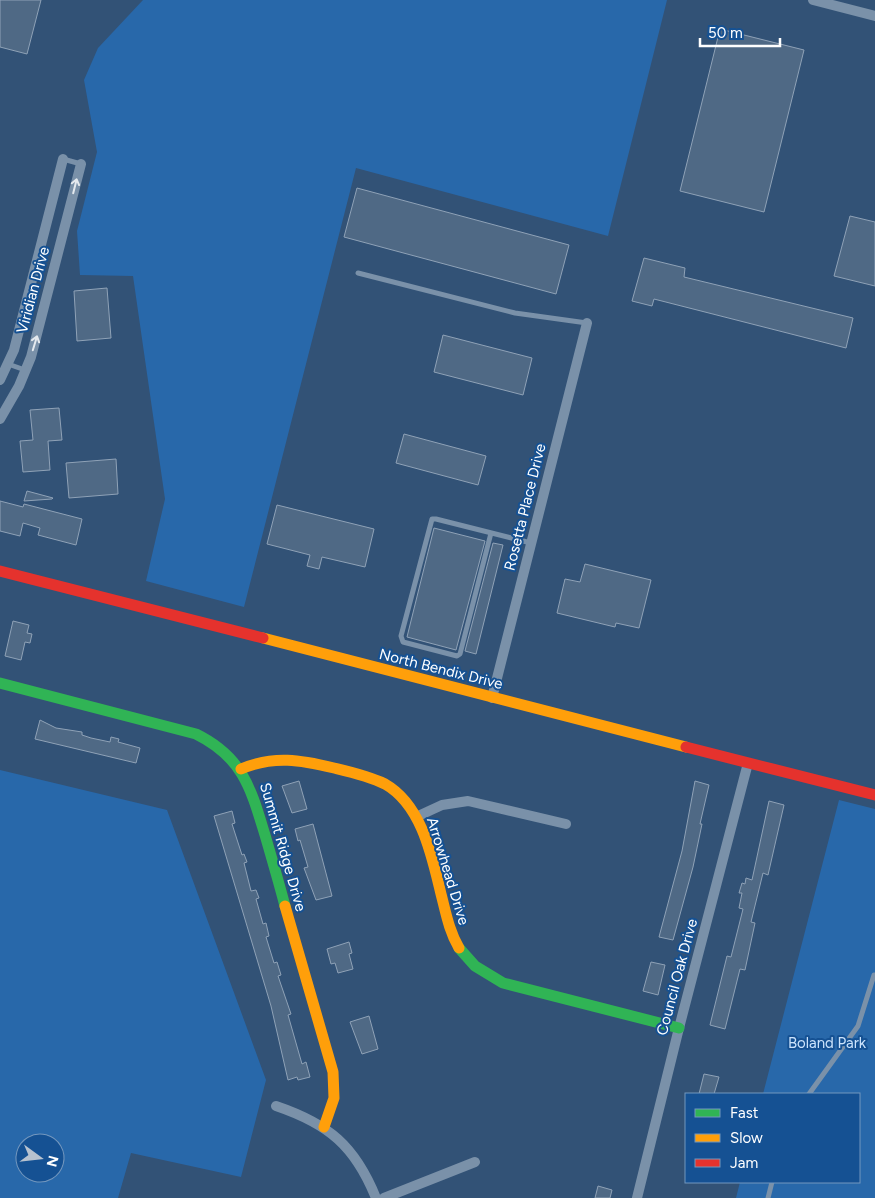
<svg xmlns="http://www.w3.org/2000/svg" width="875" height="1198" viewBox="0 0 875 1198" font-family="Figtree,sans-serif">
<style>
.green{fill:#2868aa;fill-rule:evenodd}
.building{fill:#4f6985;stroke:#8fa2b7}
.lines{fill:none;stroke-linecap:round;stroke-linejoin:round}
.lane{stroke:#7a91a9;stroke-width:5}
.street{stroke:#7a91a9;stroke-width:10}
.fast{stroke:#30b455;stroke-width:11}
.slow{stroke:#ff9f0a;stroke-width:11}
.jam{stroke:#e5322d;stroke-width:11}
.oneway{stroke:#e4e9ee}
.labels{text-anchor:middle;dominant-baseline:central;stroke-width:4;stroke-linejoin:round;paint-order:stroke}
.street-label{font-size:15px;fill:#fff;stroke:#155193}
.park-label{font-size:15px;fill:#cbe3fc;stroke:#155193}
</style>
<rect width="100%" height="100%" fill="#325276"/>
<g class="green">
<polygon points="143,0 667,0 608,236 356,168 244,607 146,581 165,499 133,276 80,275 77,231 97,152 84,80 98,48"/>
<path d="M0 770 167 810 266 1080 241 1177 131 1153 118 1198H0ZM25 1143H55V1173H25Z"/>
<polygon points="839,800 875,809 875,1198 736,1198 740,1182 859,1182 859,1094 763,1094"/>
</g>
<g class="building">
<polygon points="0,0 41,0 27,54 0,47"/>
<polygon points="720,29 804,50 764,212 680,191"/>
<polygon points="357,188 569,245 556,294 344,237"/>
<polygon points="850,216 875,222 875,286 834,276"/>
<polygon points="644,258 685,268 684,277 853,318 846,348 654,299 652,306 632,301"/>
<polygon points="107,288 111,338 77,341 74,291"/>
<polygon points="443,335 532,358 523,395 434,372"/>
<polygon points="59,408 62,440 48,441 50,470 23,472 20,441 33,440 30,410"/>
<polygon points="404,434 486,456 478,485 396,463"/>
<polygon points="116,459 118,494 69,498 66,463"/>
<polygon points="27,491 53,498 52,499 24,501"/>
<polygon points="0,501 23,507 24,504 82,519 76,545 38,535 40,528 23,523 20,536 0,531"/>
<polygon points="277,505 374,529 365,567 322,557 319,569 307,566 310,555 267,544"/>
<polygon points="434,528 485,541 456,650 407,637"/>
<polygon points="493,543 503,545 476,654 465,651"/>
<polygon points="585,564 651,580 639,628 616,623 615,627 557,613 565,579 580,582"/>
<polygon points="13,621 29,625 27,633 32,634 30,643 25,642 21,660 5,656"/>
<polygon points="40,720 56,728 82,732 82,735 91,738 110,742 111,737 119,739 118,742 140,748 136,763 35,739"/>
<polygon points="299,781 307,809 292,813 282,786"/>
<polygon points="695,781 709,785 700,824 702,824 693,867 673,940 659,937 682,851"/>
<polygon points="769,801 784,805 768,875 763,873 751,922 755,923 745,970 740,969 725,1029 710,1025 727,956 731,957 743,909 739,908 742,893 739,893 742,883 745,884 746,878 752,880"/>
<polygon points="232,811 235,823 232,824 242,855 244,854 247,862 244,863 251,891 256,890 259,898 256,899 263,924 266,923 269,936 266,937 274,963 277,962 281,975 278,976 291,1014 288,1015 302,1064 306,1062 310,1077 298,1080 297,1077 288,1080 271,1006 214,816"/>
<polygon points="313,824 332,896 316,900 304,868 308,867 300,840 298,841 295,829"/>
<polygon points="349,942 352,953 349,954 353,969 338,973 335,963 331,964 327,949"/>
<polygon points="651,962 665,965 658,995 643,991"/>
<polygon points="369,1016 378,1049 362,1054 350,1022"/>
<polygon points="704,1074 719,1077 714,1094 699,1094"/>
<polygon points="598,1186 612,1190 610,1198 595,1198"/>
</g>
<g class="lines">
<g class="lane">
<polyline points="63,159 81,164"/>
<polyline points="358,273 515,313 587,323"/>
<polyline points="8,364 25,370"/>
<polyline points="491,533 460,654 457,656 403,642 401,636 432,519 436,519 531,543"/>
<polyline points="809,1094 858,1026 874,975"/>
<polyline points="768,1198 772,1182"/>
</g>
<g class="street">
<polyline points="813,0 875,16"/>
<polyline points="0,380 14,350 63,159"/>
<polyline points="0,419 19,386 31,357 81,164"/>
<polyline points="492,698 587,323"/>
<polyline points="416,817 442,805 468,801 566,824"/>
<path d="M276 1106C329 1124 355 1146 376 1198"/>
<polyline points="384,1198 475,1162"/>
<polyline points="637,1198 679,1028 748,763"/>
</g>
<g class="fast">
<path d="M0 683 196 734C243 757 251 789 265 835 272 859 279 883 285 906"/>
<polyline points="459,948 475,966 503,983 679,1028"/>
</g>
<g class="slow">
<polyline points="263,638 686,747"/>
<path d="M241 769C274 755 301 760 334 768 351 772 369 776 385 784 422 805 432 857 441 894 446 913 449 931 459 948"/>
<polyline points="285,906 333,1072 334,1098 324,1127"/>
</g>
<g class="jam">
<polyline points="0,571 263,638"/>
<polyline points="686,747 875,795"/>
</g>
</g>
<defs><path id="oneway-shaft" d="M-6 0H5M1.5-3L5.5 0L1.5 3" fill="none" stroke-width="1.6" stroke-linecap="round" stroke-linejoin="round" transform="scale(1.25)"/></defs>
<g class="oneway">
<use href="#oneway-shaft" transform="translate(75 186) rotate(-76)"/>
<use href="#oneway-shaft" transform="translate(35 343) rotate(-73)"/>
</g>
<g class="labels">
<g class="street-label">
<text transform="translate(33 290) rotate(-75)">Viridian Drive</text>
<text transform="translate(525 507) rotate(-76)">Rosetta Place Drive</text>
<text transform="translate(441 669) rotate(14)">North Bendix Drive</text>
<text transform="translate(283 847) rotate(74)">Summit Ridge Drive</text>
<text transform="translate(448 871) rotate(73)">Arrowhead Drive</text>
<text transform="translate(677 977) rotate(-75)">Council Oak Drive</text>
</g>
<g class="park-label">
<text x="827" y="1043">Boland Park</text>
</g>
</g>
<rect x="685" y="1093" width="175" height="90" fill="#155193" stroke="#7397be"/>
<rect x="695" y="1109" width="25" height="8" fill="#30b455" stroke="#7397be"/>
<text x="730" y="1118" font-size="15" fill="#ffffff">Fast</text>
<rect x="695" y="1134" width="25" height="8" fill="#ff9f0a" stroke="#7397be"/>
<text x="730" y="1143" font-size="15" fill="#ffffff">Slow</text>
<rect x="695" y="1159" width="25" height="8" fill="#e5322d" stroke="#7397be"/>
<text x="730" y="1168" font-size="15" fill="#ffffff">Jam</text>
<g transform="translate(40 1158) rotate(105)"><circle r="24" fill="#155193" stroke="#7397be"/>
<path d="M0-4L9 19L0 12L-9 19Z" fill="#b7c2cf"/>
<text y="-8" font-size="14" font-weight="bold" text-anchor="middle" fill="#ffffff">N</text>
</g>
<path d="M700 38v8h80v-8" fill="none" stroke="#ffffff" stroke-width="2.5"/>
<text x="708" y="38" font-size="15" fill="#ffffff" stroke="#155193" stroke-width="4" paint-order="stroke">50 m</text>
</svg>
